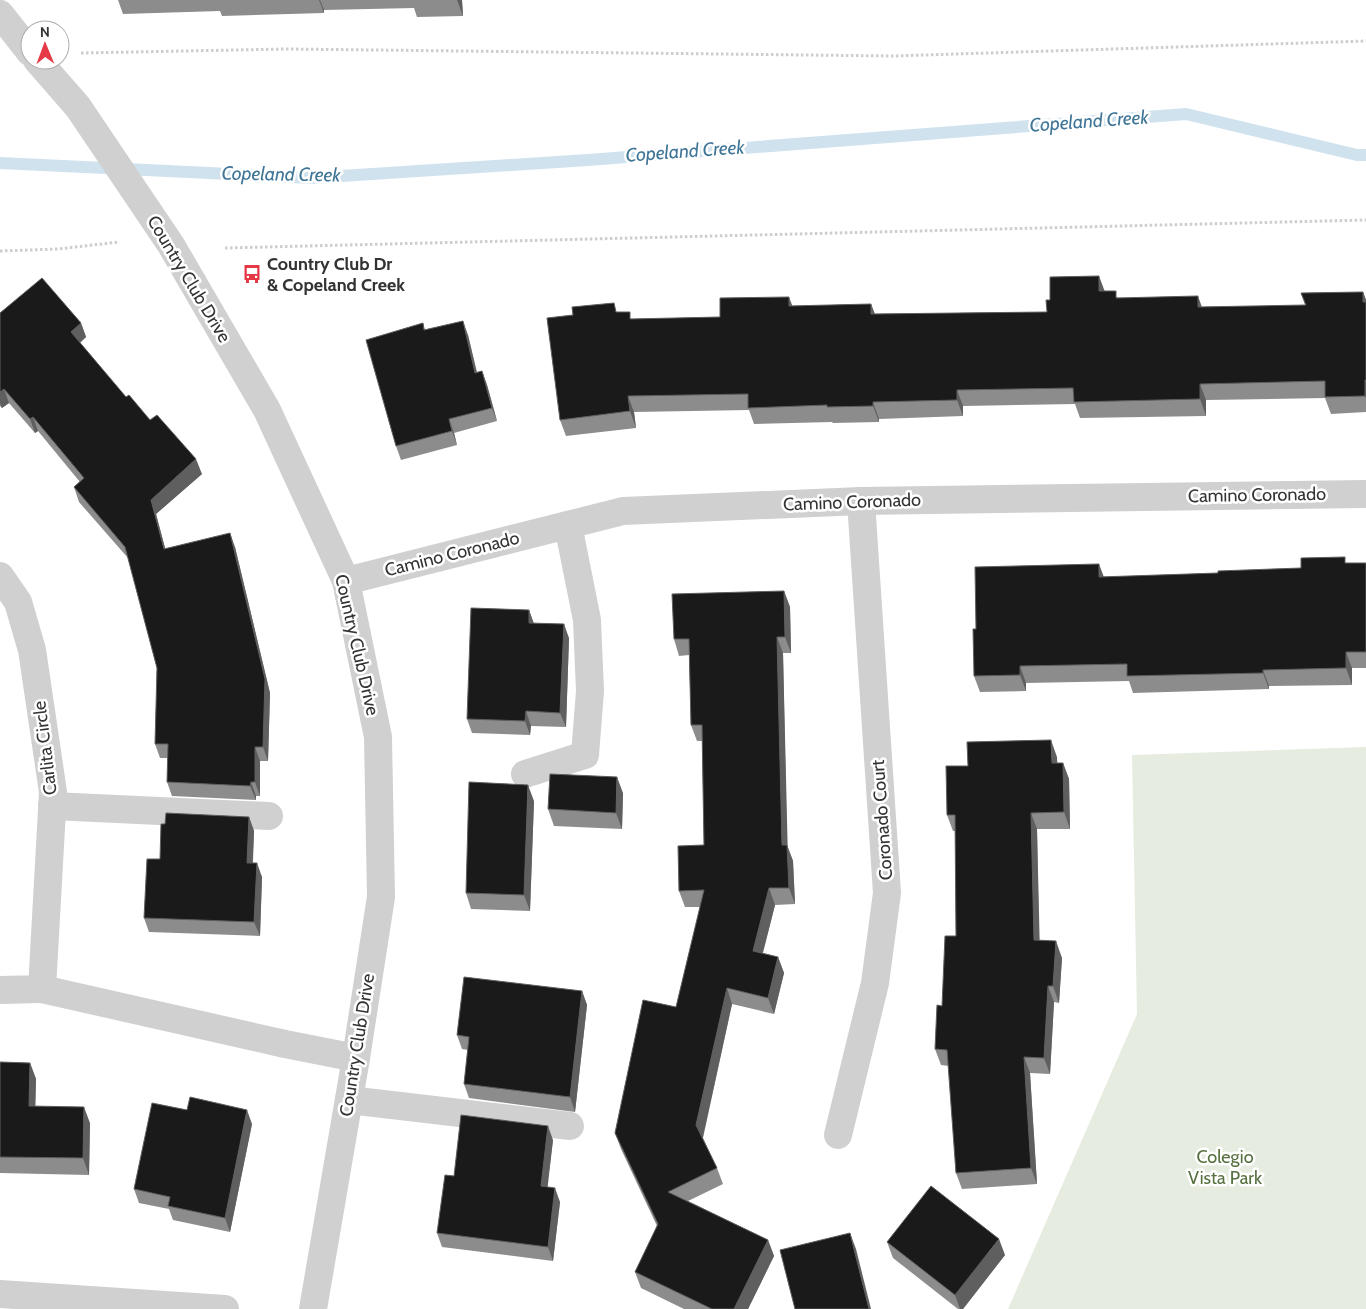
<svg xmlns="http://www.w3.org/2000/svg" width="1366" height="1309" viewBox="0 0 1366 1309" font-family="Cabin,sans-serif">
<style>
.green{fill:#e6ecdf}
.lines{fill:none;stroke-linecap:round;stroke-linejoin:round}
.stream{stroke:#cfe2ee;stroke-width:12}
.path{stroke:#cdcdcd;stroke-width:3;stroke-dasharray:2.5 2.5;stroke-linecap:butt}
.minor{stroke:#d0d0d0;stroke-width:28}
.wall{fill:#8c8c8c}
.shaded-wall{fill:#5f5f5f}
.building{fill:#1a1a1a;stroke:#5f5f5f}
.labels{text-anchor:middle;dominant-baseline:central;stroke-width:5;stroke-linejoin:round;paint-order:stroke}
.poi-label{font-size:18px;font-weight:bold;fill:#333;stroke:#fff;text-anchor:start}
.street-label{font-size:18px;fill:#333;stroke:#fff}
.park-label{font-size:18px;fill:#56703f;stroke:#fff}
.water-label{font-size:19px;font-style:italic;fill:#3f7597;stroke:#fff}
</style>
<rect width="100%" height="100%" fill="#fff"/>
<polygon class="green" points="1366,747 1366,1309 1008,1309 1137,1014 1132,755"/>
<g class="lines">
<polyline class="stream" points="0,163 311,178 588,160 1186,114 1357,155 1366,155"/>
<g class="path">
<polyline points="81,53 287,49 893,56 1366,41"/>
<polyline points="225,248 1366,220"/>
<polyline points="0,251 58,249 119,242"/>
</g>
<g class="minor">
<polyline points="0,14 30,52"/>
<polyline points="37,60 78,107 171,245 267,410 346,581 378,737 381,897 356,1058 313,1309"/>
<polyline points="0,576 18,602 32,650 53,792 42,989 0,990"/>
<polyline points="346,581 623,511 861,501 1366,494"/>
<polyline points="525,774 585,755 590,691 587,620 568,525"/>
<polyline points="52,806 269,816"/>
<polyline points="42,989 285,1044 356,1058"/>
<polyline points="349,1100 570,1126"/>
<polyline points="838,1135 875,983 887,893 861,501"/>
<polyline points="0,1294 225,1309"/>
</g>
</g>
<g class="wall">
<polygon points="118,0 462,0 463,16 417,17 414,8 324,10 324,13 222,16 220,11 123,14"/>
<polygon points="1105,291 1119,298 1202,307 1305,305 1301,293 1363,292 1366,300 1366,412 1331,414 1325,398 1206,400 1206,416 1080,418 1075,404 963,406 963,416 879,419 879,422 833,423 832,422 754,424 749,410 634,412 636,428 566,436 560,420 573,315 618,312 632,319 720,317 792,306 871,304 875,314 1047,312 1050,300"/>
<polygon points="0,313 81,323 86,337 80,343 126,397 150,420 202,474 156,514 165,548 235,547 270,693 268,761 260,761 260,796 256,796 256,800 172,796 167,782 167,758 160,758 155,744 157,668 128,558 79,502 74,487 80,482 38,431 35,433 9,403 2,408 0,406"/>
<polygon points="423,323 425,330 468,335 477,372 482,371 487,385 497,421 454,433 457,445 401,460 396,446"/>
<polygon points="1347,563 1366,563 1366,668 1352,668 1352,685 1269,686 1269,689 1133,693 1129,681 1026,683 1026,691 980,692 974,676 976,629 1104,577 1218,573 1301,568"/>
<polygon points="784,591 790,607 791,653 783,653 787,845 793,861 795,904 775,905 763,953 778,957 784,973 774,1014 732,1004 703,1138 717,1168 723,1184 688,1201 768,1240 774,1256 748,1309 684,1309 641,1288 635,1272 657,1226 621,1149 615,1133 676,1007 700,907 685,907 679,891 704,845 702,741 697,741 691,725 689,655 679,656 674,639"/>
<polygon points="529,610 534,624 569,638 566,727 531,726 530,735 472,733 467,719"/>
<polygon points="1057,757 1057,763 1063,763 1069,779 1070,829 1037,829 1039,940 1062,958 1059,1003 1054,1002 1050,1074 1030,1073 1037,1184 962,1189 956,1173 949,1066 941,1065 935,1049 942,1006 956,936 955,831 953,831 947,815 968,766"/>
<polygon points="623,793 622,829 554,826 548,809"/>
<polygon points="534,801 530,911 471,909 466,893"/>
<polygon points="249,817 254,831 253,863 262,877 260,936 149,932 144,918 160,859 165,824"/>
<polygon points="582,991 587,1005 575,1112 469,1098 464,1084 468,1050 462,1049 457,1035"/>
<polygon points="0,1062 30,1063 36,1079 35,1106 90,1123 89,1175 0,1173"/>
<polygon points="252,1124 230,1232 173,1220 169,1209 139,1203 134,1189"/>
<polygon points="553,1140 547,1187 560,1202 553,1261 442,1247 437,1233"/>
<polygon points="887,1242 1005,1255 963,1309 958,1309 893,1258"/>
</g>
<g class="shaded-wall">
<polygon points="319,0 320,0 324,10 324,13"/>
<polygon points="457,0 462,0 463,16"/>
<polygon points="1099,276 1105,292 1099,291"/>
<polygon points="1363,292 1366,300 1366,310 1363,302"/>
<polygon points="1198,296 1204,313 1198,307"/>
<polygon points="789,297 795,313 789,306"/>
<polygon points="871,304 877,320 871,314"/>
<polygon points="463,321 468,335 480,387 475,373"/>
<polygon points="81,323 86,337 76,346 71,332"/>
<polygon points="482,371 487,385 497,421 492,408"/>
<polygon points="1365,380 1366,383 1366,398 1365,396"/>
<polygon points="1200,384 1206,400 1206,416 1200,399"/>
<polygon points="4,389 9,403 2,408 0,403 0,392"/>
<polygon points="957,390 963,406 963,416 957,400"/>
<polygon points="628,396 634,412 636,428 630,411"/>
<polygon points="873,402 879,419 879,422 873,406"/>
<polygon points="33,417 38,431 35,433 30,419"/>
<polygon points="449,419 454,433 457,445 452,431"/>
<polygon points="196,459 202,474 156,514 169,563 164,549 151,500"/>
<polygon points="230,533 235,547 270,693 268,761 263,747"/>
<polygon points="1099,564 1105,580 1099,577"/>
<polygon points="784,591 790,607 791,653 785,637"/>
<polygon points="529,610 534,624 529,623"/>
<polygon points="564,624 569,638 566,727 560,713"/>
<polygon points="777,637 783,653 788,861 782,845"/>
<polygon points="1346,652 1352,668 1352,685 1346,668"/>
<polygon points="1020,666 1026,683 1026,691 1020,675"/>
<polygon points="1263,670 1269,686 1269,689 1263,673"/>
<polygon points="526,711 531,726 530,735 525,721"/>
<polygon points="1051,740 1057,757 1058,779 1052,763"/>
<polygon points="255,747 260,761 260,796 255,782"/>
<polygon points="1063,763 1069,779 1070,829 1064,812"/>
<polygon points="617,777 623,793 622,829 616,813"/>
<polygon points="251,782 256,796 256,800 250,786"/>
<polygon points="528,785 534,801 530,911 524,895"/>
<polygon points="1031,813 1037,829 1040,956 1034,940"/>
<polygon points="249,817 254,831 252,877 247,863"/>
<polygon points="787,845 793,861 795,904 789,888"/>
<polygon points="257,863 262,877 260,936 254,922"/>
<polygon points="769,888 775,905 759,967 753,951"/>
<polygon points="1056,941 1062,958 1059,1003 1053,986"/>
<polygon points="778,957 784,973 774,1014 768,998"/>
<polygon points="1048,986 1054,1002 1050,1074 1044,1058"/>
<polygon points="727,988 732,1004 702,1141 696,1125"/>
<polygon points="582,991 587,1005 575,1112 570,1097"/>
<polygon points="1024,1057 1030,1073 1037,1184 1031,1168"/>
<polygon points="30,1063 36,1079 35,1122 29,1106"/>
<polygon points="84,1107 90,1123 89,1175 83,1158"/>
<polygon points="247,1110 252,1124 230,1232 225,1218"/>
<polygon points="548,1126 553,1140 546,1201 541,1186"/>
<polygon points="555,1188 560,1202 553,1261 548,1247"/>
<polygon points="850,1233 856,1249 871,1309 869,1309"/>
<polygon points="999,1239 1005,1255 963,1309 960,1309 955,1295"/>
<polygon points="768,1240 774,1256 748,1309 734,1309"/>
</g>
<g class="building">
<polygon points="1099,276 1099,291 1116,291 1116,298 1198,296 1198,307 1306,305 1301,293 1363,292 1363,302 1366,302 1366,380 1365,380 1365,396 1325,397 1325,381 1200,384 1200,399 1074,402 1073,388 957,390 957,400 873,402 873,406 827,407 827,405 748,408 748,394 628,396 630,411 560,420 547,318 573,315 572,307 614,303 616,312 630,312 630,319 720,317 720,298 789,297 789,306 871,304 871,314 1047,312 1046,300 1050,300 1050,277"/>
<polygon points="42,278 81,323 71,332 126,397 129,395 150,420 157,415 196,459 151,500 164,549 230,533 265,679 263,747 255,747 255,782 251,782 250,786 167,782 168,744 155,744 157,668 125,547 74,487 84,478 33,417 30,419 4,389 0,392 0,313"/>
<polygon points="463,321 475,373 482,371 492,408 449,419 452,431 396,446 366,340 423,323 424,330"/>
<polygon points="1345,557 1345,563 1366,563 1366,652 1346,652 1346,668 1263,670 1263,673 1127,676 1127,664 1020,666 1020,675 974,676 973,629 976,629 975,567 1099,564 1099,577 1218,573 1218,571 1301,568 1301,558"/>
<polygon points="784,591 785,637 777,637 782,845 787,845 789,888 769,888 753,951 778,957 768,998 727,988 696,1125 717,1168 668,1192 768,1240 734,1309 712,1309 635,1272 658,1224 615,1133 643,1000 676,1007 704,890 679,891 678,846 704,845 702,725 691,725 689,639 674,639 672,594"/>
<polygon points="471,608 529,610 529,623 564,624 560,713 526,711 525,721 467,719"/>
<polygon points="1051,740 1052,763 1063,763 1064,812 1031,813 1034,940 1056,941 1053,986 1048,986 1044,1058 1024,1057 1031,1168 956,1173 947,1050 935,1049 937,1005 942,1006 945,936 956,936 955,815 947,815 946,766 968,766 967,742"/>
<polygon points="550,774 617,777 616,813 548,809"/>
<polygon points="469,782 528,785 524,895 466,893"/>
<polygon points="166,813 249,817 247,863 257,863 254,922 144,918 147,859 160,859 161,824 165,824"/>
<polygon points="464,977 582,991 570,1097 464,1084 469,1037 457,1035"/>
<polygon points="0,1062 30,1063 29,1106 84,1107 83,1158 0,1157"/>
<polygon points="190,1097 247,1110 225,1218 168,1206 170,1197 134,1189 152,1103 187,1110"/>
<polygon points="461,1115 548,1126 541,1186 555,1188 548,1247 437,1233 445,1175 454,1176"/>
<polygon points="931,1186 999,1239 955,1295 887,1242"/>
<polygon points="850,1233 869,1309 795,1309 780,1250"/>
</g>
<defs>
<g id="bus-bare" transform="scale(1.5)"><path d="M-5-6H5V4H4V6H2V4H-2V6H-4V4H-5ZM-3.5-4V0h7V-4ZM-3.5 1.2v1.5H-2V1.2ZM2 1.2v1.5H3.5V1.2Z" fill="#e63946" stroke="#fff" stroke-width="2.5" paint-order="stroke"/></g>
</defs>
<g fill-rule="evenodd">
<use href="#bus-bare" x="252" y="274"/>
</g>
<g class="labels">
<g class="poi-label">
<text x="267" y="264">Country Club Dr<tspan x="267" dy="21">&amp; Copeland Creek</tspan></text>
</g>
<g class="street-label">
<text transform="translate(189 279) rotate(59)">Country Club Drive</text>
<text transform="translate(1257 495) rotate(-1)">Camino Coronado</text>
<text transform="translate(852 502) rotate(-2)">Camino Coronado</text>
<text transform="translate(452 554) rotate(-14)">Camino Coronado</text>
<text transform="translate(357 645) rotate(77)">Country Club Drive</text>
<text transform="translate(45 748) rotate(-97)">Carlita Circle</text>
<text transform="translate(882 820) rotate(-94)">Coronado Court</text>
<text transform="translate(357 1045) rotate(-81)">Country Club Drive</text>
</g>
<g class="park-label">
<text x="1225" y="1157">Colegio<tspan x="1225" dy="21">Vista Park</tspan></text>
</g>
<g class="water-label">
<text transform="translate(1089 121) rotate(-4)">Copeland Creek</text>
<text transform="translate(685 151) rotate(-4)">Copeland Creek</text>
<text transform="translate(281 174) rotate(1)">Copeland Creek</text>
</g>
</g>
<g transform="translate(45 45) rotate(359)"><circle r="24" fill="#ffffff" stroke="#adadad"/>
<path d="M0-4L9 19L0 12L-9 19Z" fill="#e63946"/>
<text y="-8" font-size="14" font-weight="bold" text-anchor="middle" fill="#333333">N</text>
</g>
</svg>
